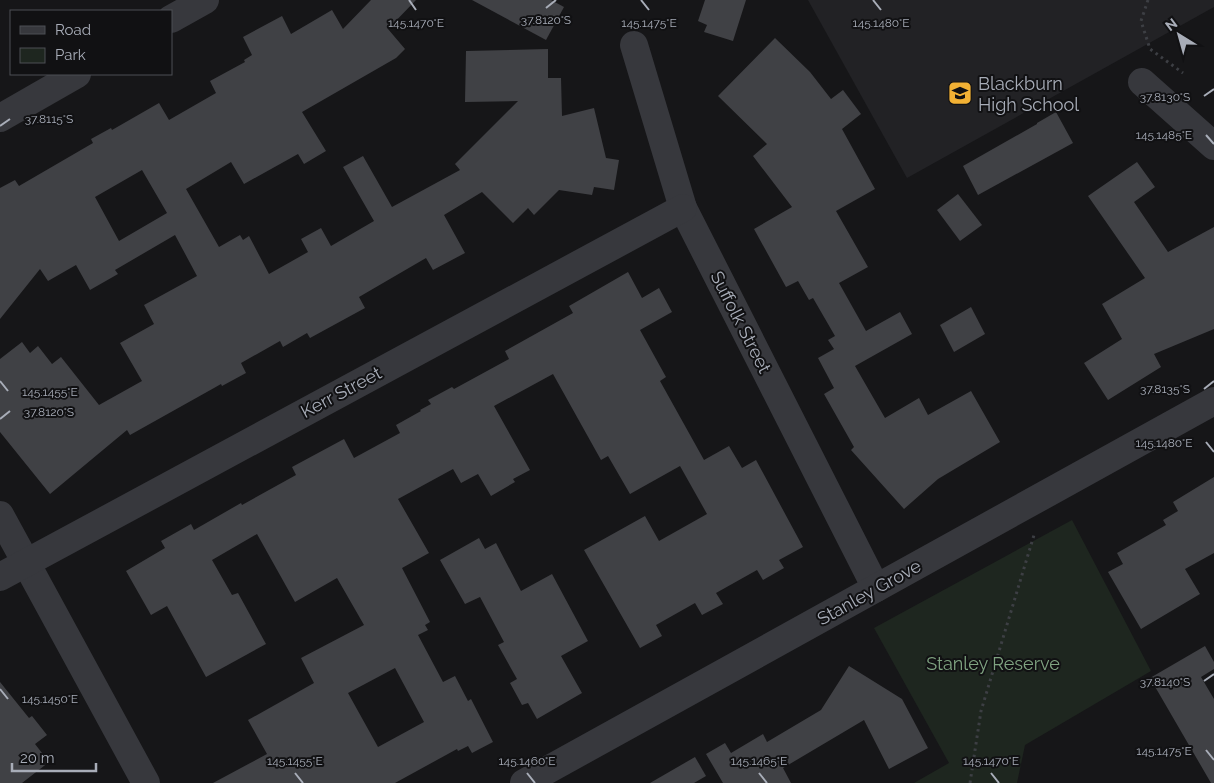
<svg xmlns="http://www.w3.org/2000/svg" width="1214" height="783" viewBox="0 0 1214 783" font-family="Raleway,sans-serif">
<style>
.built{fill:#222225}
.green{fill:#1e261f}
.building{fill:#404145;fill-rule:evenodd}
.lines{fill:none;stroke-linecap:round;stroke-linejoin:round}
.path{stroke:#3d3f44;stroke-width:3;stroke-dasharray:2.5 4;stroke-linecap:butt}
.street{stroke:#37383d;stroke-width:28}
.ticks{fill:none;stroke:#a8adb8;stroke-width:2}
.labels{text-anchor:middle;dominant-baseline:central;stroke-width:4;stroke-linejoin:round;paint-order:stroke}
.poi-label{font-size:18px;fill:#a8adb8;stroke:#111113;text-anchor:start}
.street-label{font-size:18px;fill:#a8adb8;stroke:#111113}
.park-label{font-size:18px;fill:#7fa381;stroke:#111113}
.ticks-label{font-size:12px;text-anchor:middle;fill:#a8adb8;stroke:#111113;stroke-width:4;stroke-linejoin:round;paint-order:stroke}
</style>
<rect width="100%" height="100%" fill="#161618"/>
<polygon class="built" points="808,0 1214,0 1214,7 907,178"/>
<polygon class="green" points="1072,520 1151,671 1025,745 1017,783 914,783 949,763 874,628"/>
<g class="building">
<path d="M371 0H416L388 29 405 49 396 58 302 112 326 151 304 164 298 154 244 184 231 162 186 189 219 247 240 235 243 240 249 236 269 274 308 252 301 239 321 228 331 246 374 221 343 167 363 156 392 207 460 170 455 164 518 101 465 102 466 51 548 49V78H561L562 116 594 108 606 158 619 160 614 190 594 187 592 195 559 190 534 215 528 208 513 223 482 192 444 215 465 253 433 270 426 258 359 297 365 308 310 338 307 333 283 347 280 341 241 363 246 373 222 386 221 384 214 388 130 435 127 430 50 494 0 432V359L22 342 30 353 38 346 52 364 61 357 99 405 142 381 120 343 154 324 144 305 197 276 175 235 115 270 118 274 90 290 76 265 48 281 40 269 0 319V188L15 180 19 186 93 143 91 139 111 128 112 130 159 103 169 120 216 93 210 81 245 62 244 60 252 55 243 37 282 16 291 34 332 10 343 29ZM142 170 167 213 119 241 95 197Z"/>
<polygon points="472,0 551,0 564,7 546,40"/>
<polygon points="705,0 746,0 733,41 704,32 707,25 698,21"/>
<polygon points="775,38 810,72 831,99 843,90 861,114 842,129 875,189 836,211 868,267 839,283 866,331 900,312 912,334 855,366 885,418 919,398 928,415 971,391 1000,442 938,479 904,509 851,450 854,447 824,394 834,388 818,358 834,349 828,340 835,336 813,298 809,300 798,281 786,287 754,229 792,207 753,156 767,144 718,96"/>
<polygon points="1056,112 1073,143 978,195 963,166 1037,124 1037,123"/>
<polygon points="1137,162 1155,187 1134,202 1168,252 1214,227 1214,329 1154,354 1161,367 1108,400 1084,363 1122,339 1102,304 1145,278 1088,196"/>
<polygon points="958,194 982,225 960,241 937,210"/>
<path d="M628 272 642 298 659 288 672 312 640 330 666 377 660 381 704 460 729 446 742 468 756 460 803 547 779 560 784 568 763 580 757 570 716 593 723 604 702 615 695 603 656 625 662 636 640 648 584 550 645 516 659 541 707 514 680 466 630 494 608 456 601 460 553 374 494 406 530 470 513 479 515 482 491 496 478 474 461 483 453 469 398 499 429 553 402 568 430 622 425 625 428 630 418 635 443 682 455 676 468 701 471 699 493 742 472 753 468 746 458 751 457 749 395 783H213L267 754 248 720 314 683 301 658 364 625 337 578 295 602 257 534 212 560 232 595 238 593 266 644 206 677 167 606 151 615 126 571 165 548 161 541 191 524 194 530 241 503 242 505 296 475 292 467 344 439 354 458 400 433 396 425 421 411 420 410 431 404 428 400 452 387 454 389 509 359 505 351 573 313 569 306ZM395 668 424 722 378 747 348 693Z"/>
<polygon points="971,307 985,334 954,352 940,325"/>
<polygon points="1214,477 1214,553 1185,569 1200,594 1141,629 1108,572 1123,564 1117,553 1166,525 1163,520 1178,511 1173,502"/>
<polygon points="479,538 485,549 496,543 521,591 552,574 588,641 561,656 582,693 537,719 528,703 522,705 510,683 517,679 498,645 504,642 480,597 465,604 440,560"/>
<polygon points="1205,646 1214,662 1214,669 1201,677 1214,699 1214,783 1211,783 1150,678"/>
<polygon points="849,666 902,699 928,748 889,769 864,720 783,768 791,783 723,783 706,754 725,743 731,753 763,734 767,742 821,710"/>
<polygon points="0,682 29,718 32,716 47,735 35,744 49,762 22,783 0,783"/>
<polygon points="695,757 706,776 694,783 650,783"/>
</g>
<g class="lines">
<g class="path">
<polyline points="1148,0 1141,21 1150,49 1183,73"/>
<polyline points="970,783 981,711 1034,535"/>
</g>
<g class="street">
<polyline points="171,19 205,0"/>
<polyline points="634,45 683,208 876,588"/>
<polyline points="1142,82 1214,146"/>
<polyline points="0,118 77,74"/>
<polyline points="0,515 146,783"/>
<polyline points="0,577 683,208"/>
<polyline points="524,783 1214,401"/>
</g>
</g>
<path class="ticks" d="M409 0 416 10M641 0 649 10M873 0 881 10M546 8 556 0M1204 96 1214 89M0 126 10 119M1206 135 1214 144M0 381 8 391M1204 389 1214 381M0 419 10 411M1206 442 1214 452M1204 681 1214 674M0 689 8 699M1206 750 1214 760M295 773 303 783M527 773 535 783M759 773 767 783M991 773 999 783"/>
<defs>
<g id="school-square" transform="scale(1.25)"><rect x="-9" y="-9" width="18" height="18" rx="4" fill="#f2b134" stroke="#111113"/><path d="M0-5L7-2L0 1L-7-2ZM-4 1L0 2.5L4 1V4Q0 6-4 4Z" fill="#111"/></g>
</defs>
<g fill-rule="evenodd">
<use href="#school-square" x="960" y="93"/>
</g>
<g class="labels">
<g class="poi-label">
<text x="978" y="83">Blackburn<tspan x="978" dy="21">High School</tspan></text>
</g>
<g class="street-label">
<text transform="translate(741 322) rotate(63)">Suffolk Street</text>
<text transform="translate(341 392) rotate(-28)">Kerr Street</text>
<text transform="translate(869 592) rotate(-29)">Stanley Grove</text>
</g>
<g class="park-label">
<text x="993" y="663">Stanley Reserve</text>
</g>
</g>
<g class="ticks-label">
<text x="546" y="24">37.8120°S</text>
<text x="416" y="27">145.1470°E</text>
<text x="649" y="27">145.1475°E</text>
<text x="881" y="27">145.1480°E</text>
<text x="1165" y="101">37.8130°S</text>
<text x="49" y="123">37.8115°S</text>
<text x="1164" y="139">145.1485°E</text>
<text x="1165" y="393">37.8135°S</text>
<text x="50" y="396">145.1455°E</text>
<text x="49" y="416">37.8120°S</text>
<text x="1164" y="447">145.1480°E</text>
<text x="1165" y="686">37.8140°S</text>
<text x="50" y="703">145.1450°E</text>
<text x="1164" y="755">145.1475°E</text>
<text x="295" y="765">145.1455°E</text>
<text x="527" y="765">145.1460°E</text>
<text x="759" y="765">145.1465°E</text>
<text x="991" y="765">145.1470°E</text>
</g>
<rect x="10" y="10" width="162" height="65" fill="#111113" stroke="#4d4f55"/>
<rect x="20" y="26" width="25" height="8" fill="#37383d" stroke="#4d4f55"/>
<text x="55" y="35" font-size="15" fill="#a8adb8">Road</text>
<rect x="20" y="48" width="25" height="15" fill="#1e261f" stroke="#4d4f55"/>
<text x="55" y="60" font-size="15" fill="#a8adb8">Park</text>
<g transform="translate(1179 35) rotate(323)" stroke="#111113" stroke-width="4" paint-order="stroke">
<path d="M0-4L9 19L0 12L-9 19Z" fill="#a8adb8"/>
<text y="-8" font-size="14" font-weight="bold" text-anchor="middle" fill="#a8adb8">N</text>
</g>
<path d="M12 763v8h84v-8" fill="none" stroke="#a8adb8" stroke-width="2.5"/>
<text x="20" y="763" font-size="15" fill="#a8adb8" stroke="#111113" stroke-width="4" paint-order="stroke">20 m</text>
</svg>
